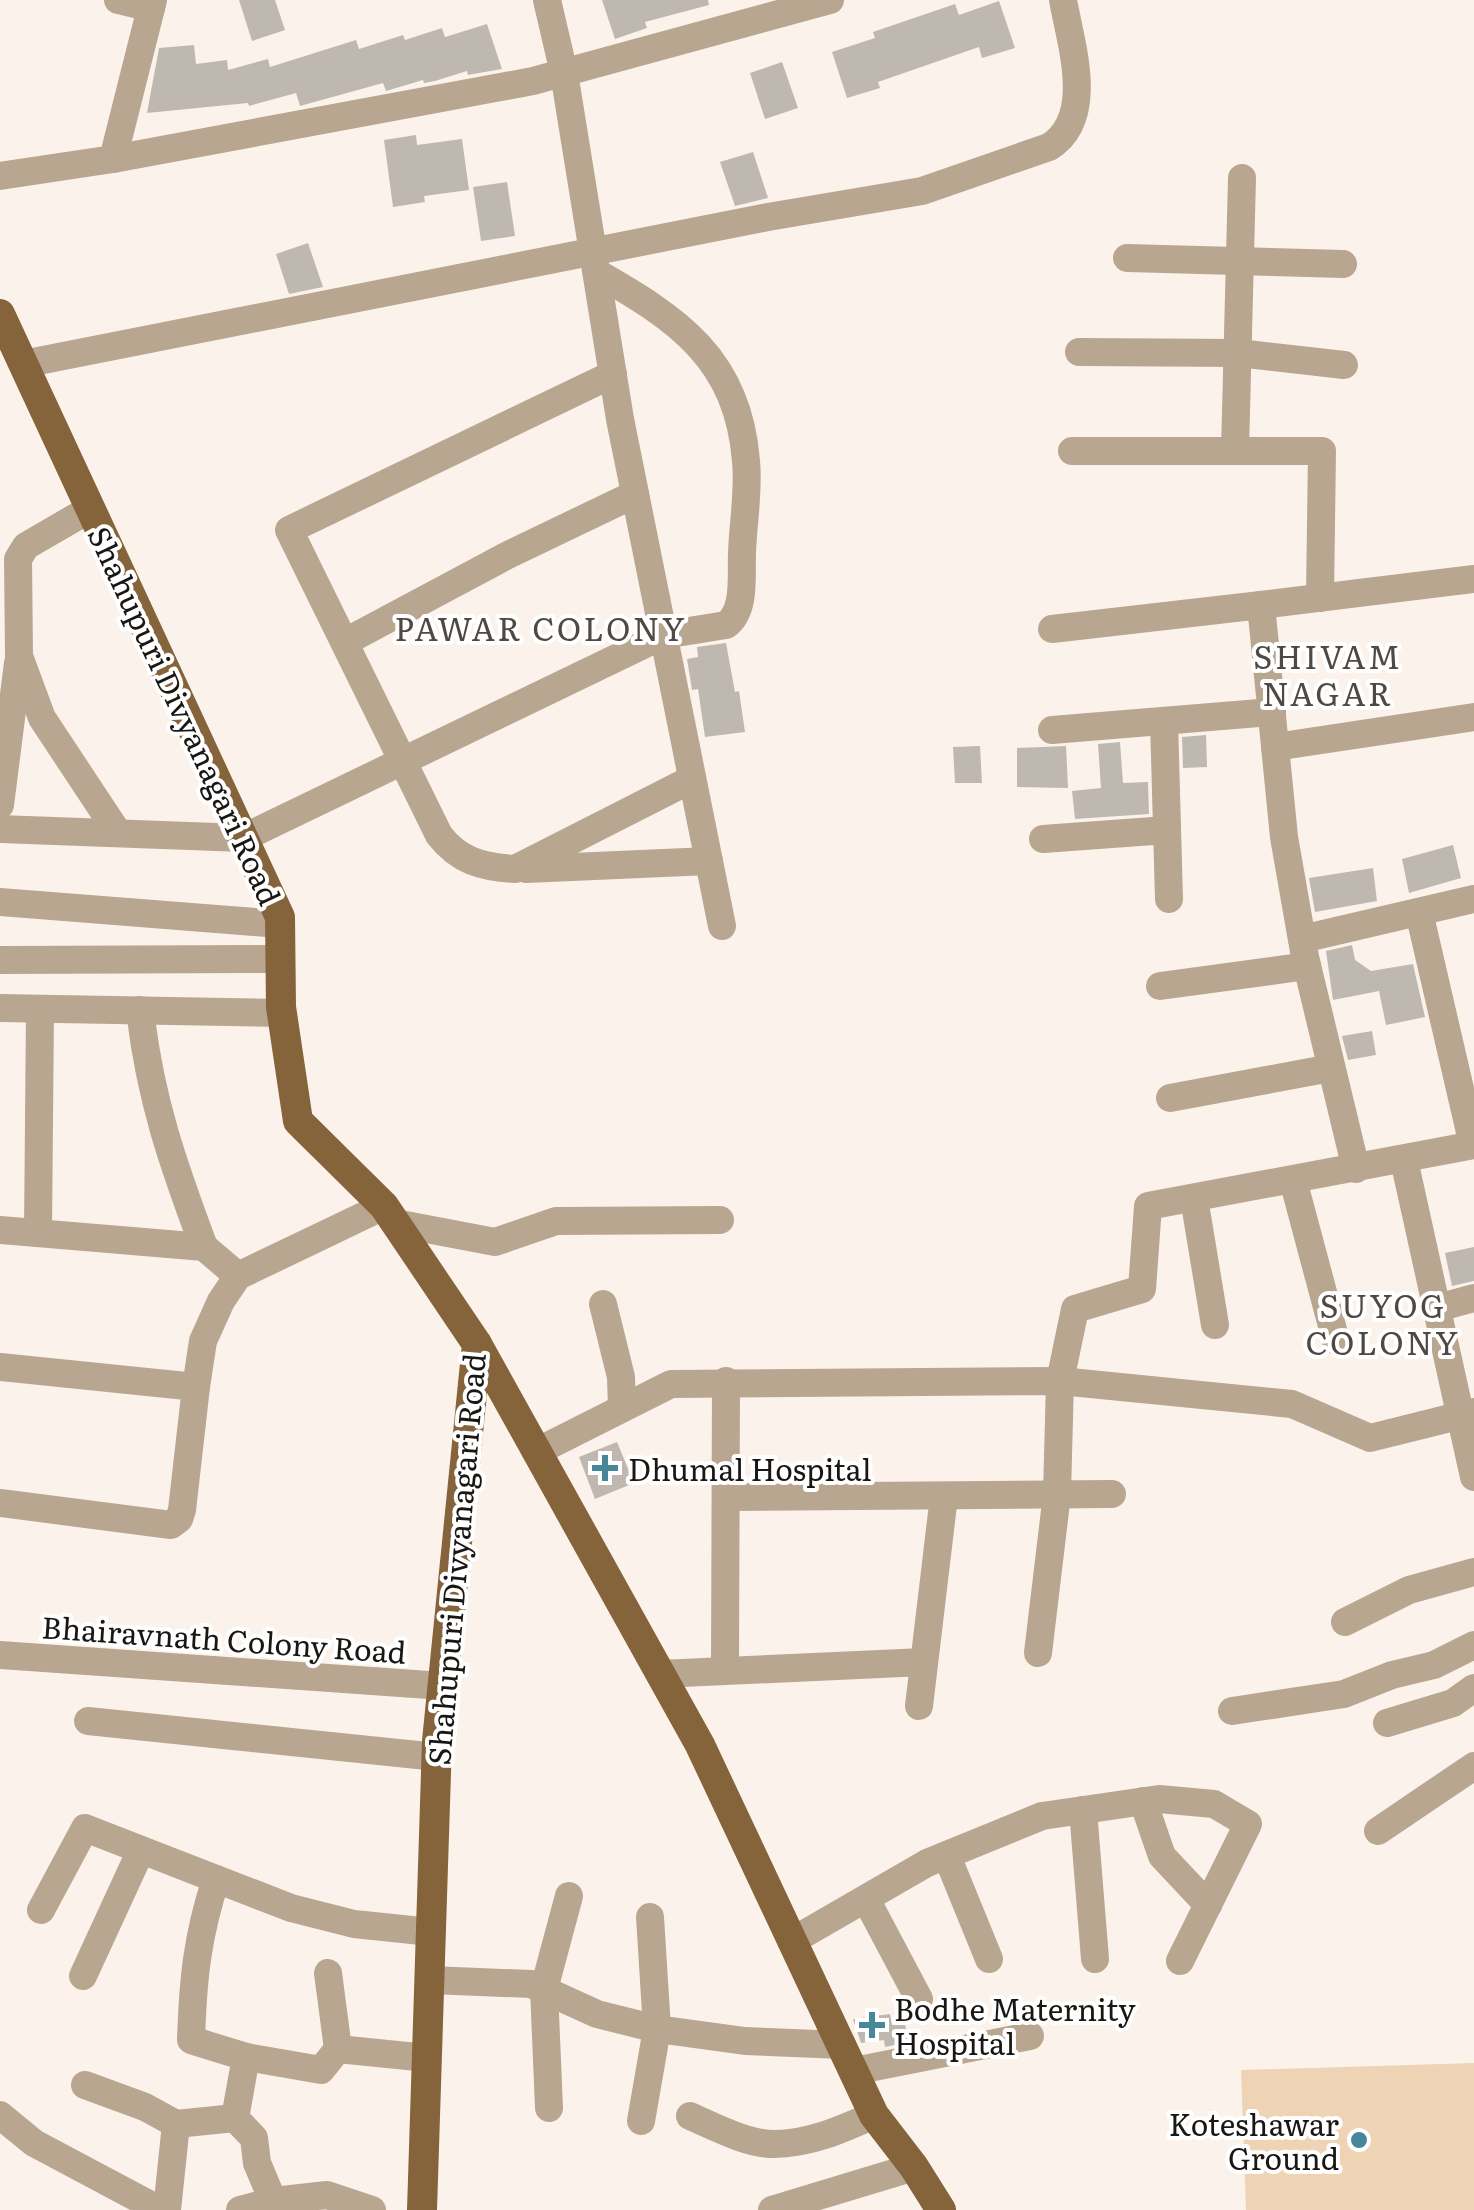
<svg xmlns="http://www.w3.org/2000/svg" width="1474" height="2210" viewBox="0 0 1474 2210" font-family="Literata,serif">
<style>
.green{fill:#eed3b4}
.building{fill:#bfb8b1}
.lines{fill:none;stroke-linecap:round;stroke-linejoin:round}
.minor{stroke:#b9a690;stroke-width:28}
.major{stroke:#86643b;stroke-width:30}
.poi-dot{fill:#47879a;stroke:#fff;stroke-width:4}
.labels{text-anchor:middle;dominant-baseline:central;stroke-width:8;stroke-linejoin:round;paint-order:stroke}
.street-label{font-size:30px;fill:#191714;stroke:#fff}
.poi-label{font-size:30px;fill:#191714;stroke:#fff;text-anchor:start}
.neighbourhood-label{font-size:32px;letter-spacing:2.5px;fill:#4f4943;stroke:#fff}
</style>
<rect width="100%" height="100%" fill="#fbf3eb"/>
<polygon class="green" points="1474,2063 1474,2210 1246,2210 1241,2070"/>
<g class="building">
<polygon points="239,0 275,0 285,30 252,41"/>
<polygon points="602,0 708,0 709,5 645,22 647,28 615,39"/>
<polygon points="999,1 1015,48 982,58 979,47 878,82 880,88 847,98 832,52 875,38 873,32 955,4 959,15"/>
<polygon points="487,24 502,69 468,75 467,71 435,81 424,83 423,80 386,91 383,83 300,106 296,93 249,106 248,103 147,113 159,48 194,45 196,64 227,60 228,70 268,59 270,67 356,40 359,49 403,35 405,40 442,28 445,37"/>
<polygon points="782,62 798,108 765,119 750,73"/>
<polygon points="416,135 417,145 462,139 469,190 424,196 425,202 393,207 384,140"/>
<polygon points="753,152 768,198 735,206 720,162"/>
<polygon points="507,182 515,236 481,241 473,187"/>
<polygon points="308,243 323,287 289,294 276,254"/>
<polygon points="726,643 735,692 739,691 745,732 705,737 698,689 692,690 687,659 698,657 697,647"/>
<polygon points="1206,735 1207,767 1183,768 1182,737"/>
<polygon points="1120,742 1123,783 1148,782 1149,814 1075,819 1072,791 1101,788 1098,744"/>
<polygon points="980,746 982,783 955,783 953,747"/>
<polygon points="1066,746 1068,788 1017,787 1017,748"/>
<polygon points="1453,845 1461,878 1409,893 1402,859"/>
<polygon points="1373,868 1377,901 1315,912 1309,878"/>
<polygon points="1352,945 1355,960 1371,971 1413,964 1425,1017 1386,1025 1379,991 1333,1000 1326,951"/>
<polygon points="1372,1031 1376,1055 1348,1060 1342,1036"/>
<polygon points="1474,1247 1474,1281 1452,1286 1445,1253"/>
<polygon points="617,1442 634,1483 595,1499 579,1457"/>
<polygon points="890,2014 892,2025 905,2023 908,2042 885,2047 884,2040 861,2043 853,2019"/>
</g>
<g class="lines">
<g class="minor">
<polyline points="118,0 151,8"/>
<polyline points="547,0 564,73 620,419 722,926"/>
<polyline points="113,159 153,0"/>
<polyline points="0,176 113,159 533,81 830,0"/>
<polyline points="1127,258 1343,264"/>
<polyline points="1079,352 1238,353 1344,365"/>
<path d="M23 364 768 217 922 191 1049 147C1096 118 1071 45 1063 0"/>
<path d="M613 374 289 530 439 835C459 861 482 867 515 869L692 779"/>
<polyline points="1072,451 1322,451 1320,598"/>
<polyline points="1235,451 1242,178"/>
<polyline points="90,509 26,546 18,559 19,656 42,718 118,833"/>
<polyline points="1052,629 1261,605"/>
<polyline points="345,642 506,556 635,494"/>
<polyline points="1164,721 1169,899"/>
<polyline points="1052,730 1272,712"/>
<polyline points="1275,747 1474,717"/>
<polyline points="0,805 18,663"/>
<path d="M0 829 243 838 664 635 726 625C746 611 741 576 742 553 743 523 749 491 746 461 738 359 678 319 597 273"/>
<polyline points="1043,839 1167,830"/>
<polyline points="526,869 709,861"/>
<polyline points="0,902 280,924"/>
<polyline points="1419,912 1473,1145"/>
<polyline points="1302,939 1474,899"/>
<polyline points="0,960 280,959"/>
<polyline points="1160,986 1307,966"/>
<polyline points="0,1008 282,1013"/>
<path d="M140 1010C150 1099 173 1164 204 1247"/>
<polyline points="1170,1098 1331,1068"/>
<polyline points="1404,1160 1474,1477"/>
<polyline points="1356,1169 1305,957 1284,837 1261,605 1474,579"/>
<polyline points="1293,1180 1336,1341"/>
<polyline points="1194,1198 1215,1325"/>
<polyline points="395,1223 495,1242 556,1221 720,1220"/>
<polyline points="0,1230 204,1247 238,1276"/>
<polyline points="38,1233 40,1009"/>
<polyline points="603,1304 621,1377 622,1408"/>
<polyline points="1437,1308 1474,1298"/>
<polyline points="0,1367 196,1387 182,1510 179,1519 171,1525 0,1503"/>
<polyline points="196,1387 203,1341 221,1301 238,1276 384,1206"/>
<polyline points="536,1452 671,1384 1060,1381 1292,1404 1370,1438 1474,1412"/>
<polyline points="726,1497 1112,1494"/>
<polyline points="1345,1622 1409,1590 1474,1572"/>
<polyline points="1038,1653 1057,1494 1060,1381 1075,1309 1142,1289 1148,1206 1474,1145"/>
<polyline points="0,1655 443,1686"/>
<polyline points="725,1670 726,1381"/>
<polyline points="660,1674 924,1662"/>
<polyline points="919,1706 944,1496"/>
<polyline points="1232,1711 1344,1694 1392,1675 1434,1665 1474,1645"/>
<polyline points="88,1721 437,1757"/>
<polyline points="1387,1723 1453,1703 1474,1688"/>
<polyline points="1143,1801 1162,1856 1208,1905"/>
<polyline points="1083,1810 1095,1959"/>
<polyline points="1378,1831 1474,1766"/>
<polyline points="947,1856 989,1959"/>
<path d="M216 1879C197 1937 193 1979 191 2040L246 2057 235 2118 254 2138 257 2163 273 2201 327 2195 372 2210"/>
<polyline points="866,1899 919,1999"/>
<polyline points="41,1910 85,1828 291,1908 354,1924 431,1932"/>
<polyline points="792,1941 927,1863 1042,1816 1159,1799 1214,1804 1248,1824 1180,1961"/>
<polyline points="328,1973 338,2049"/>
<polyline points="83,1976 141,1850"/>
<polyline points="430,1980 531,1984 597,2014 657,2029 745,2041 842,2045"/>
<polyline points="246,2057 321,2070 338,2049 427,2058"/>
<polyline points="854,2071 1030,2036"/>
<polyline points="85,2085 145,2107 176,2124 235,2118"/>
<polyline points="549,2108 544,1989 569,1896"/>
<polyline points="0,2115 34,2143 160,2210"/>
<path d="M690 2116C715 2127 747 2144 774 2144 809 2144 843 2129 874 2115"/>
<polyline points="641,2121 657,2029 650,1917"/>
<polyline points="167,2210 176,2124"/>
<polyline points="240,2210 273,2201"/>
<polyline points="772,2210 914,2167"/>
</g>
<g class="major">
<polyline points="0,314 280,917 281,1007 298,1121 384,1206 477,1344 437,1741 422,2210"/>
<polyline points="477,1344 700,1745 874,2115 914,2167 941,2210"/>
</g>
</g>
<g class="poi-dot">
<path d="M600 1453h10v10h10v10h-10v10h-10v-10h-10v-10h10z"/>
<path d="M867 2010h10v10h10v10h-10v10h-10v-10h-10v-10h10z"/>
<circle cx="1359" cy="2140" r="10"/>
</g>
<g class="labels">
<g class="street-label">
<text transform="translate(186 715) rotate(65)">Shahupuri Divyanagari Road</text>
<text transform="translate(455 1559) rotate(-85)">Shahupuri Divyanagari Road</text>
<text transform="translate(224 1638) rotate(4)">Bhairavnath Colony Road</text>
</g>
<g class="poi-label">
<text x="628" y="1468">Dhumal Hospital</text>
<text x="894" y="2008">Bodhe Maternity<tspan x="894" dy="34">Hospital</tspan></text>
<text x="1339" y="2123" text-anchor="end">Koteshawar<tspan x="1339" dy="34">Ground</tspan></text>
</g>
<g class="neighbourhood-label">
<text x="541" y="627">PAWAR COLONY</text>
<text x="1328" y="655">SHIVAM<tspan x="1328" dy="37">NAGAR</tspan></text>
<text x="1383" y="1304">SUYOG<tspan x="1383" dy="37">COLONY</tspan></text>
</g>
</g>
</svg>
